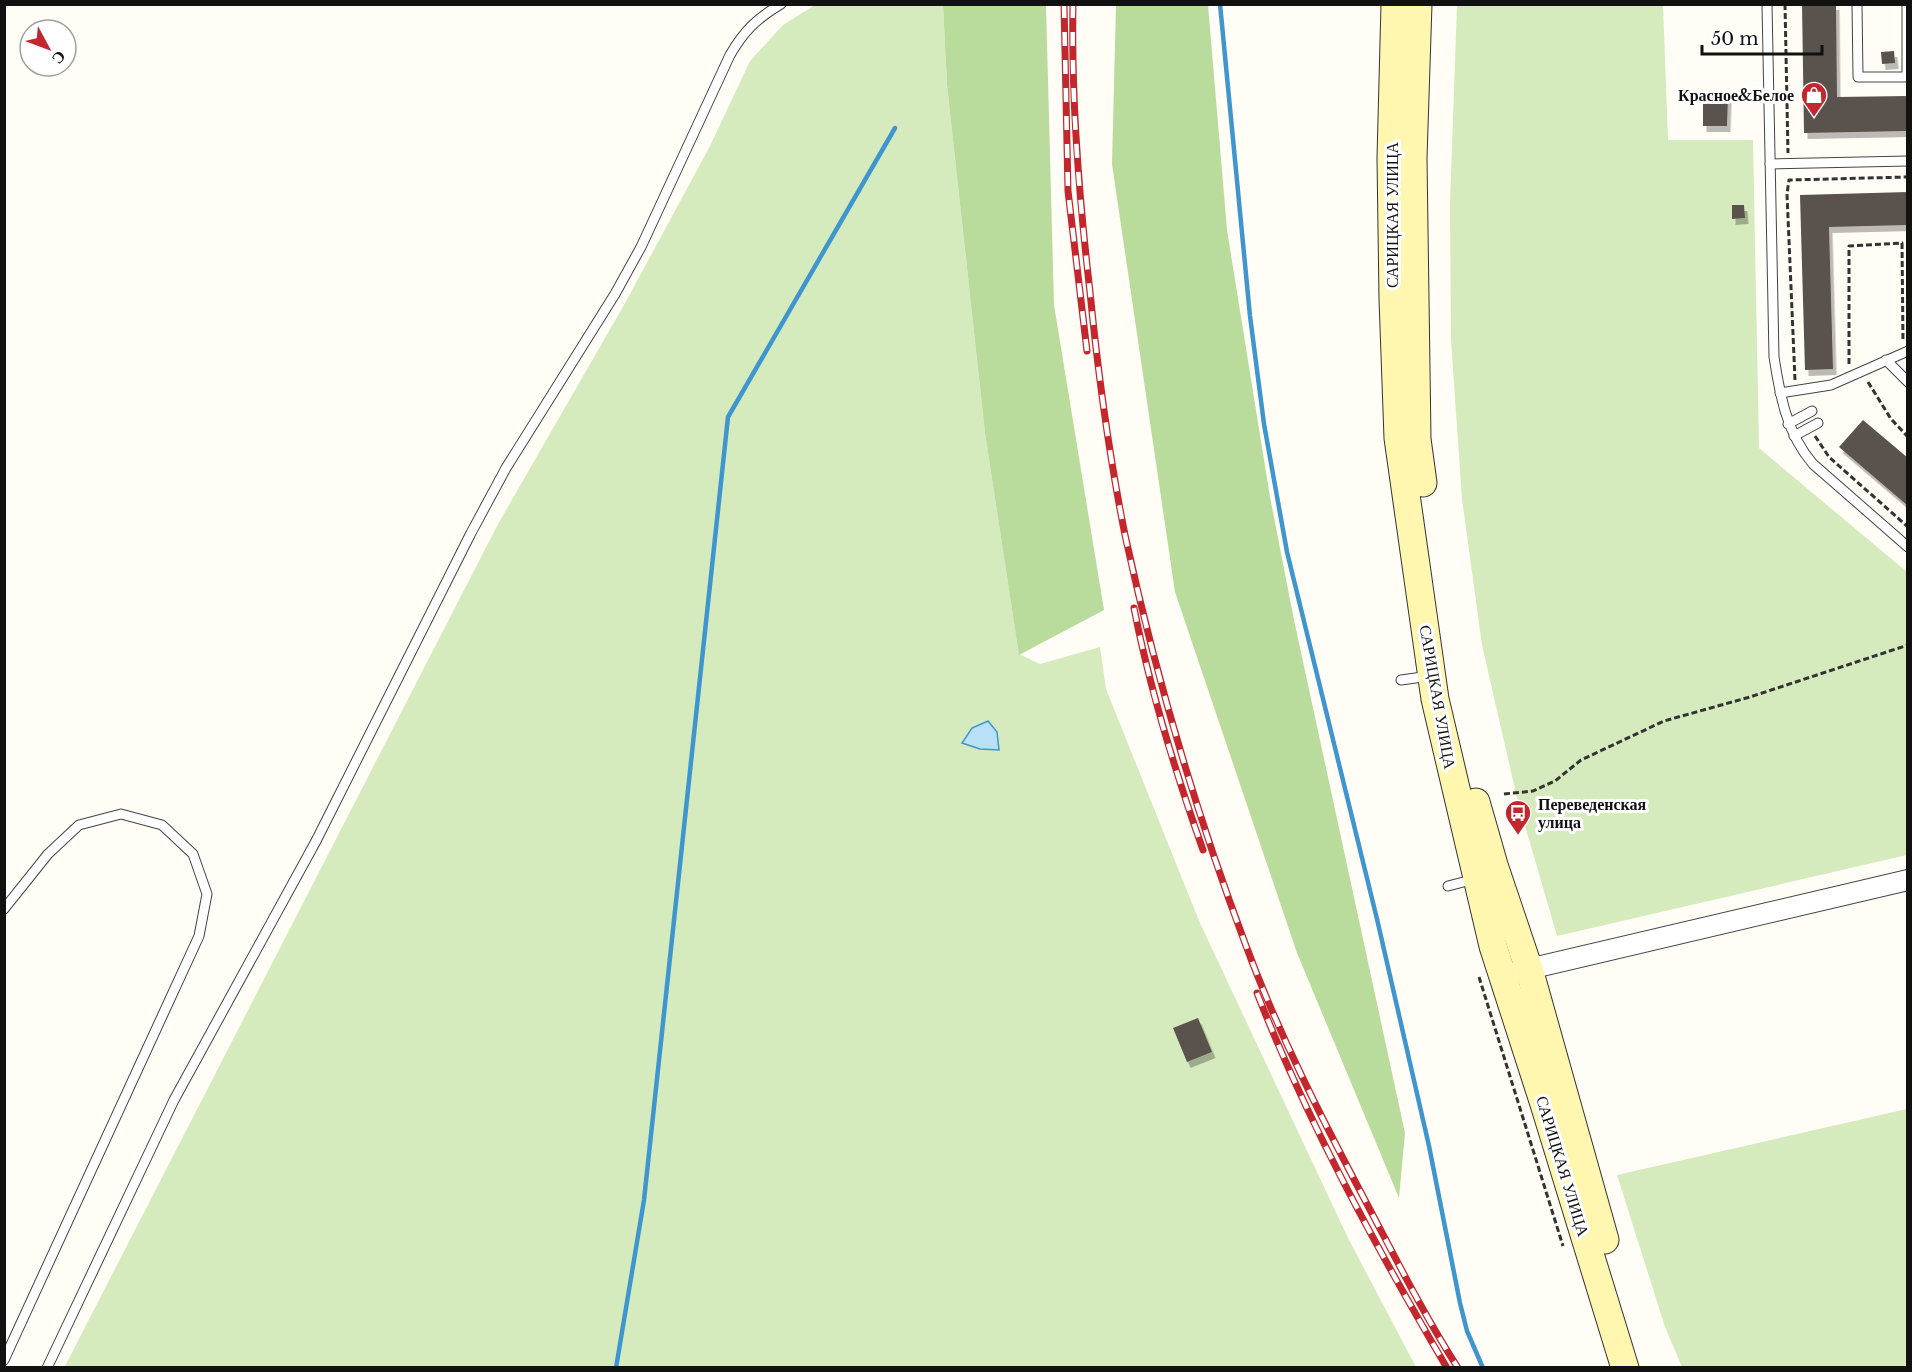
<svg xmlns="http://www.w3.org/2000/svg" width="1912" height="1372" viewBox="0 0 1912 1372" font-family="'Libre Baskerville',serif">
<style>
.green{fill:#d5ebbd}
.forest{fill:#b9dc9c}
.water{fill:#b9e0f7;stroke:#3f96cf;stroke-width:1.5}
.lines{fill:none;stroke-linecap:round;stroke-linejoin:round}
.stream{stroke:#3f96cf;stroke-width:4.5}
.building{fill:#5a524d;filter:url(#shadow)}
.lane-casing{stroke:#444;stroke-width:11}
.street-casing{stroke:#444;stroke-width:22}
.secondary-casing{stroke:#333;stroke-width:29}
.path{stroke:#333;stroke-width:3;stroke-dasharray:6 3;stroke-linecap:butt}
.lane{stroke:#fff;stroke-width:9}
.street{stroke:#fff;stroke-width:20}
.secondary{stroke:#fff6b0;stroke-width:27}
.rail-casing{stroke:#c4262e;stroke-width:7}
.rail{stroke:#fff;stroke-width:4.5;stroke-dasharray:14;stroke-linecap:butt}
.labels{text-anchor:middle;dominant-baseline:central;stroke-width:6;stroke-linejoin:round;paint-order:stroke}
.poi-label{font-size:16px;font-weight:bold;fill:#111;stroke:#fff;text-anchor:end}
.street-label{font-size:16px;fill:#111;stroke:#fff}
</style>
<defs>
<filter id="shadow"><feDropShadow dx="3.5" dy="6" stdDeviation="0" flood-color="#0004"/></filter>
</defs>
<rect width="100%" height="100%" fill="#fffdf5"/>
<g class="green">
<polygon points="815,5 943,5 947,85 985,433 1019,654 1040,664 1100,647 1106,689 1200,923 1348,1238 1416,1367 64,1368 498,524 624,305 710,146 750,61 783,25"/>
<polygon points="1457,5 1663,5 1668,140 1753,140 1759,448 1907,572 1907,855 1557,936 1517,798 1482,645 1462,499 1451,340 1450,204"/>
<polygon points="1907,1109 1907,1367 1682,1367 1665,1327 1617,1175"/>
</g>
<g class="forest">
<polygon points="943,5 1046,5 1054,305 1104,610 1019,655 985,433 947,85"/>
<polygon points="1116,5 1208,5 1227,230 1270,497 1294,620 1405,1133 1399,1198 1297,953 1175,592 1112,164"/>
</g>
<polygon class="water" points="988,721 997,732 999,750 980,749 962,743 972,728"/>
<g class="lines">
<g class="stream">
<polyline points="1220,4 1250,316 1264,424 1287,552 1377,919 1429,1146 1460,1303 1467,1331 1483,1368"/>
<polyline points="616,1368 644,1200 728,417 895,128"/>
</g>
</g>
<g class="building">
<polygon points="1802,4 1836,4 1837,97 1908,96 1908,131 1804,133"/>
<polygon points="1894,51 1895,63 1882,64 1881,52"/>
<polygon points="1703,97 1728,97 1727,126 1703,126"/>
<polygon points="1908,192 1908,225 1829,227 1833,369 1805,370 1800,195"/>
<polygon points="1732,205 1744,205 1745,218 1732,219"/>
<polygon points="1863,420 1908,458 1908,506 1839,447"/>
<polygon points="1198,1018 1212,1052 1187,1062 1173,1028"/>
</g>
<g class="lines">
<g class="lane-casing">
<g id="lane">
<path d="M1767 4 1774 357C1780 396 1787 434 1813 464L1908 547"/>
<polyline points="1857,4 1858,77 1907,77 1907,4"/>
<polyline points="1770,164 1908,161"/>
<polyline points="1886,360 1908,382"/>
<polyline points="1780,393 1831,385 1908,351"/>
<polyline points="1788,424 1812,411"/>
<polyline points="1794,436 1818,423"/>
<polyline points="1401,680 1430,676"/>
<polyline points="1448,886 1475,879"/>
<polyline points="4,909 48,854 79,825 121,814 162,825 193,854 207,894 199,936 4,1360"/>
<path d="M47 1368 174 1100 316 841 471 533 506 468 615 294 641 247 730 55C744 31 756 19 781 4"/>
</g>
</g>
<g class="street-casing">
<polyline id="street" points="1516,972 1908,880"/>
</g>
<g class="secondary-casing">
<g id="secondary">
<polyline points="1395,4 1391,158 1393,299 1398,438 1435,699 1493,946 1544,1104 1625,1368"/>
<polyline points="1418,4 1413,158 1417,439 1423,483"/>
<polyline points="1476,802 1494,865 1529,969 1605,1240"/>
</g>
</g>
<g class="path">
<polyline points="1785,4 1788,153"/>
<polyline points="1849,364 1849,246 1902,243 1903,342"/>
<polyline points="1795,380 1787,194 1789,180 1908,177"/>
<polyline points="1868,382 1891,419 1908,437"/>
<polyline points="1815,436 1829,457 1838,465 1908,527"/>
<polyline points="1504,794 1533,791 1555,781 1581,760 1664,721 1750,697 1908,645"/>
<polyline points="1479,977 1563,1246"/>
</g>
<use href="#lane" class="lane"/>
<use href="#street" class="street"/>
<use href="#secondary" class="secondary"/>
<g class="rail-casing">
<g id="rail">
<polyline points="1064,4 1068,191 1087,351"/>
<path d="M1073 4C1071 101 1079 197 1090 292 1098 373 1109 455 1125 535 1155 673 1195 810 1245 943 1278 1033 1322 1119 1367 1204 1396 1259 1424 1315 1458 1368"/>
<path d="M1134 608C1150 690 1175 771 1203 850"/>
<path d="M1257 993C1308 1123 1376 1247 1447 1368"/>
</g>
</g>
<use href="#rail" class="rail"/>
</g>
<defs>
<g id="shop-pin" transform="scale(1.35)"><path d="M0 17L-7.5 6A9.5 9.5 0 1 1 7.5 6Z" fill="#c4262e" stroke="#fff"/><path d="M-5-2.5h2.3a2.7 3.5 0 0 1 5.4 0H5L5.5 6h-11ZM-1.5-2.5h3a1.5 2.3 0 0 0-3 0Z" fill="#fff"/></g>
<g id="bus-pin" transform="scale(1.35)"><path d="M0 17L-7.5 6A9.5 9.5 0 1 1 7.5 6Z" fill="#c4262e" stroke="#fff"/><path d="M-5-6H5V4H4V6H2V4H-2V6H-4V4H-5ZM-3.5-4V0h7V-4ZM-3.5 1.2v1.5H-2V1.2ZM2 1.2v1.5H3.5V1.2Z" fill="#fff"/></g>
</defs>
<g fill-rule="evenodd">
<use href="#shop-pin" x="1814" y="95"/>
<use href="#bus-pin" x="1518" y="813"/>
</g>
<g class="labels">
<g class="poi-label">
<text x="1794" y="95">Красное&amp;Белое</text>
<text x="1538" y="804" text-anchor="start">Переведенская<tspan x="1538" dy="18">улица</tspan></text>
</g>
<g class="street-label">
<text transform="translate(1392 215) rotate(-90)">САРИЦКАЯ УЛИЦА</text>
<text transform="translate(1438 697) rotate(80)">САРИЦКАЯ УЛИЦА</text>
<text transform="translate(1563 1166) rotate(73)">САРИЦКАЯ УЛИЦА</text>
</g>
</g>
<rect width="1912" height="1372" fill="none" stroke="#111111" stroke-width="12"/>
<g transform="translate(48 48) rotate(131)"><circle r="28" fill="#ffffff" stroke="#a0a0a0" stroke-width="1.5"/>
<path d="M0-4.5L10 22L0 15L-10 22Z" fill="#c4262e"/>
<text y="-9" font-size="16" font-weight="bold" text-anchor="middle" fill="#111111">С</text>
</g>
<path d="M1702 45v9h120v-9" fill="none" stroke="#111111" stroke-width="3"/>
<text x="1711" y="45" font-size="18" fill="#111111" stroke="#ffffff" stroke-width="4.5" paint-order="stroke">50 m</text>
</svg>
